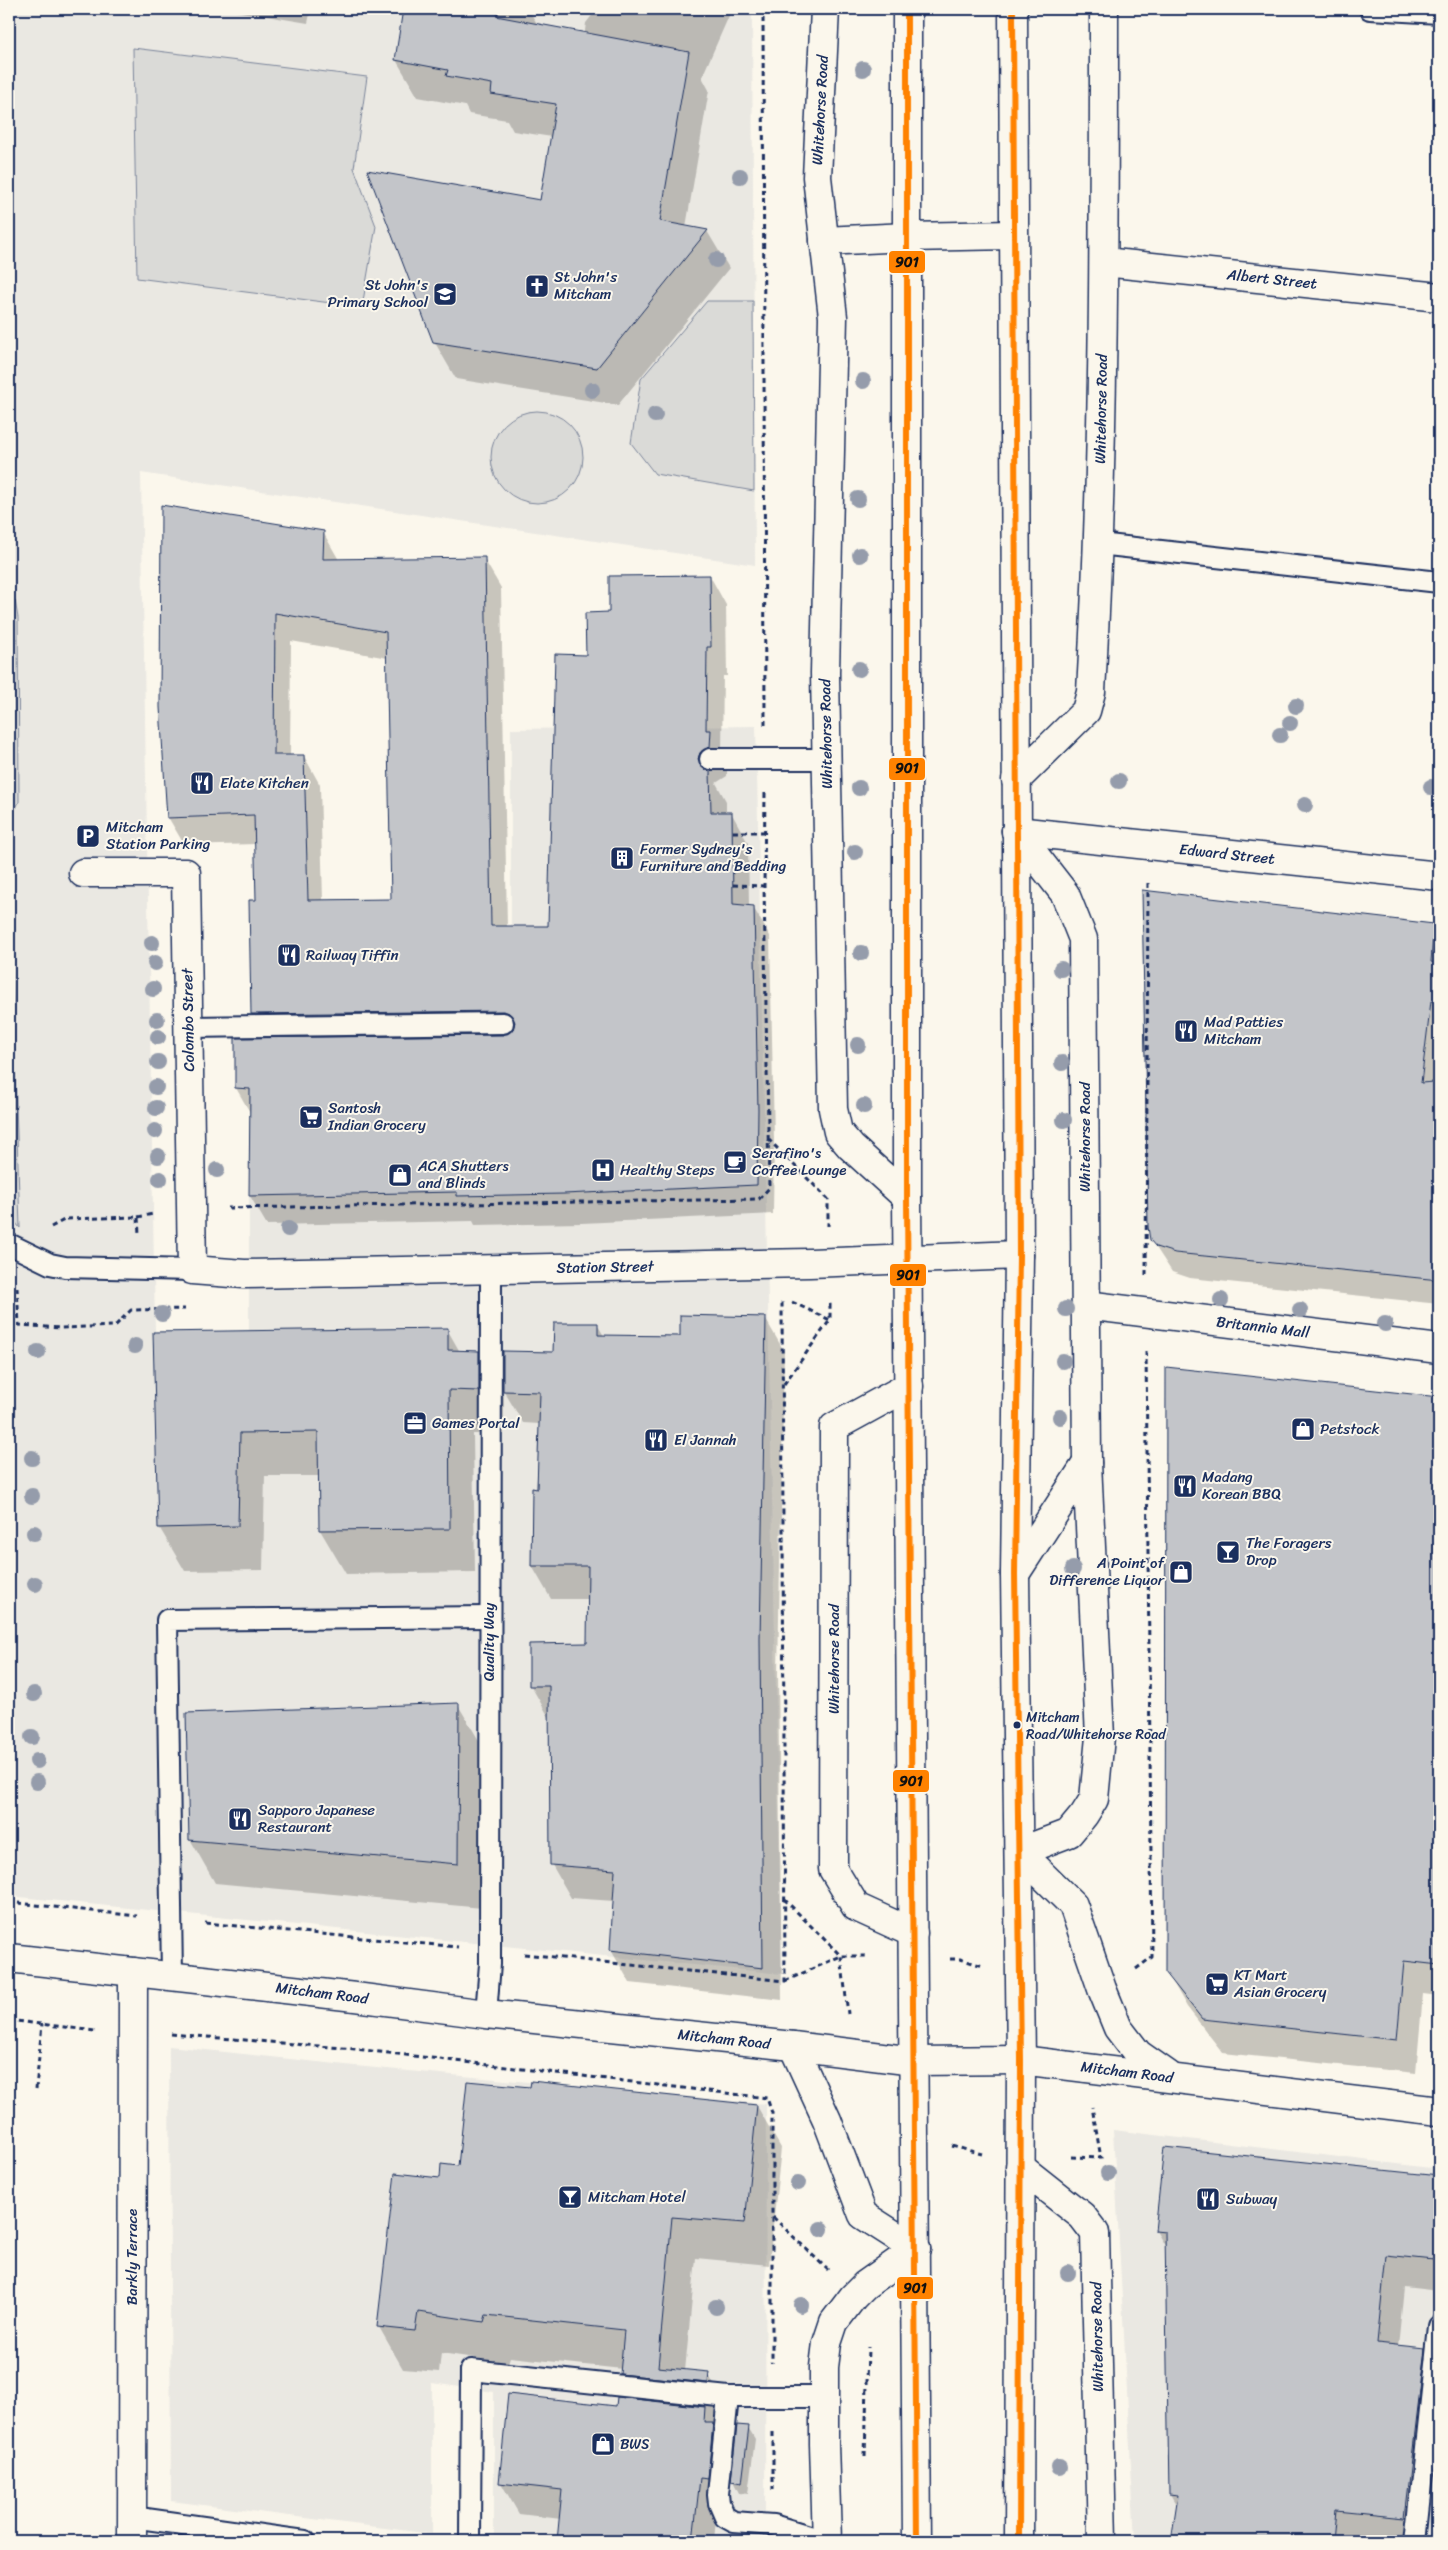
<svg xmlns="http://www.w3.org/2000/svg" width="1448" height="2550" viewBox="0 0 1448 2550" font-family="Sriracha,sans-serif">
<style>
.built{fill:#eae8e2}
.green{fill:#dadad7;stroke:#7a849a}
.shadow{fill:#0003;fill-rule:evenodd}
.building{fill:#c3c5c9;stroke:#1b2f5e;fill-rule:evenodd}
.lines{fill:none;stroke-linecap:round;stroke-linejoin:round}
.service-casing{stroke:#1b2f5e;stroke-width:24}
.pedestrian-casing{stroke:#1b2f5e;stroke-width:31}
.minor-casing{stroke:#1b2f5e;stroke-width:31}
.primary-casing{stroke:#1b2f5e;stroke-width:31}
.trunk-casing{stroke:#1b2f5e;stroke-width:31}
.path{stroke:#1b2f5e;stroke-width:3;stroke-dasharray:5 4;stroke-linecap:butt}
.service{stroke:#fbf7ec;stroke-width:20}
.pedestrian{stroke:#fbf7ec;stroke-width:28}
.minor{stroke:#fbf7ec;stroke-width:28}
.primary{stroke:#fbf7ec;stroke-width:28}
.trunk{stroke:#fbf7ec;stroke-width:28}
.bus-1-casing{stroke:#fbf7ec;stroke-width:10}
.bus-1{stroke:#ff8200;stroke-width:6}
.tree{fill:#959cab}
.bus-dot{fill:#1b2f5e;stroke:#fbf7ec;stroke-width:2}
.labels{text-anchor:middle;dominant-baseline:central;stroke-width:4;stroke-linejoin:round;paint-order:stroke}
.bus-label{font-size:14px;fill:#1b2f5e;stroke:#fbf7ec;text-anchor:start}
.street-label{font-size:15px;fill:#1b2f5e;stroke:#fbf7ec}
.poi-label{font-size:15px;fill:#1b2f5e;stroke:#fbf7ec;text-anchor:start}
.line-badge{stroke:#fbf7ec;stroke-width:2}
.pale-badge-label{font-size:14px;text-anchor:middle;font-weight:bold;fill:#111}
</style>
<rect width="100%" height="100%" fill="#fbf7ec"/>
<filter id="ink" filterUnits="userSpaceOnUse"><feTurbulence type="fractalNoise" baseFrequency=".02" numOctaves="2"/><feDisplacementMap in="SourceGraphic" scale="10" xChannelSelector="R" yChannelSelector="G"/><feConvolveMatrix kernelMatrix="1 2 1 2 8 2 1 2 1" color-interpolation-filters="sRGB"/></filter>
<g filter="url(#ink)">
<g class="built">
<polygon points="9,9 752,9 755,565 141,473 155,1332 249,1332 249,1015 486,1015 511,991 511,729 756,726 782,1974 9,1896"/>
<polygon points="169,2046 355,2066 766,2104 765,2541 494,2541 494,2392 432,2383 432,2534 171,2501"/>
<polygon points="1113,2130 1439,2169 1439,2267 1418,2444 1439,2446 1439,2541 1135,2541"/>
</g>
<g class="green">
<polygon points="133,48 367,77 354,168 376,226 362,307 137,278"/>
<polygon points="707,301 753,301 754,491 655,474 631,443 641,379"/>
<circle cx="537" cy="457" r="46"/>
<polygon points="15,600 18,618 19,802 9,822 9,651"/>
<polygon points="9,885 20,1228 9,1215"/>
</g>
<g class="shadow">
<polygon points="223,9 311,9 308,23"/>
<polygon points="404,9 536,9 531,14 538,25 583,45 586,23 597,9 732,9 702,77 709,90 686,227 707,231 729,268 618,405 456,379 434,341 541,202 552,137 513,131 507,120 469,114 465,106 418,97 396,60"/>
<path d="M323 532 339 560 484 559 501 588 507 927H550L587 656 611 613 710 576 726 605 727 676H723L722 752 727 760V776L716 783 726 801V814H732L748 843 749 906 753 907 770 936 774 1140 773 1214 582 1223 475 1225 473 1221 267 1225 250 1196 251 1114 236 1088 267 1039 252 1014 257 901 256 844 185 846 168 817 161 707ZM291 641 388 658 392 900 323 901 320 785 304 756H290Z"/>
<polygon points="1434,925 1439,935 1439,1074 1437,1091 1439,1095 1439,1304 1190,1278 1172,1272 1151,1240"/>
<polygon points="765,1318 784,1351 778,1673 782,2000 630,1983 611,1950 614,1901 571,1898 552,1865 550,1719 531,1686 589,1645 589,1599 551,1599 532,1566 540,1424 523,1423 504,1391 597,1324 604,1336 681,1338"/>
<polygon points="447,1329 460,1352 478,1352 504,1396 504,1434 473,1434 475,1572 346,1574 320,1530 320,1476 265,1476 263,1570 185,1571 159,1527 154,1333"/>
<polygon points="1167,1369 1439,1398 1439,1996 1423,1994 1416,2073 1223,2053 1187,2007 1167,1972"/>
<polygon points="458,1705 484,1749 482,1908 215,1883 190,1839"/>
<polygon points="757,2106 781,2148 769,2265 696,2258 685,2371 708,2374 732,2416 731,2424 713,2423 723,2439 714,2541 558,2541 561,2519 519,2514 501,2483 618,2407 637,2401 621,2373 622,2369 510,2357 508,2363 441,2353 439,2372 403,2369 379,2327 441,2179 459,2168"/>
<polygon points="1165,2149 1439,2177 1439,2291 1404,2287 1398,2347 1424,2349 1439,2376 1424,2541 1175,2541 1173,2538 1177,2506 1170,2494 1167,2249 1156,2231"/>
<polygon points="748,2427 755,2439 748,2494 739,2493 733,2481"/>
</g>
<g class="building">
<polygon points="403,9 502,9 496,16 689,52 660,221 708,230 597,368 433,342 367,170 540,200 556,104 491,94 492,84 446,76 448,70 395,60"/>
<path d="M161 505 324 531 323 559 485 557 491 926H548L555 654 586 655 585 613 609 612V576L710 575 711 647H707L706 730H711L710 747 700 753 698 759 704 769 710 771 711 812H732L733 904 754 906 758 1110 757 1185 564 1194 457 1196V1192L249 1196 250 1089 235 1088V1038L503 1035 513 1029 515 1022 509 1013 503 1011 251 1014 249 900H256L254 815 167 818 160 707ZM275 613 386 632 391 899 308 900 304 755H274Z"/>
<polygon points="1142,890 1434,924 1431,962 1439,963 1439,1002 1431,1001 1421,1083 1434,1082 1434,1142 1439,1142 1439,1280 1175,1253 1156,1247 1150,1240 1148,1227"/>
<polygon points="680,1315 766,1317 760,1639 763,1968 610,1950 615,1870 550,1865 549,1686 529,1686 529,1644 587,1643 588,1566 531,1566 532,1488 537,1489 540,1392 503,1391 503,1351 553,1352 554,1323 598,1323 598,1335 680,1336"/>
<polygon points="448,1328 448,1350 479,1351 479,1391 449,1390 450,1529 319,1530 318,1432 240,1433 238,1526 158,1528 153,1332"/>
<polygon points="1166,1367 1439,1397 1439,1965 1404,1961 1397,2040 1202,2019 1165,1972"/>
<polygon points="459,1703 458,1864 189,1840 186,1713"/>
<polygon points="467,2081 530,2087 531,2081 757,2105 745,2223 672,2217 658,2367 709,2372 708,2383 620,2374 624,2330 486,2315 484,2322 418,2312 415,2331 377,2327 395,2173 440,2178 441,2164 458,2166"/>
<polygon points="1164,2147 1439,2176 1439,2214 1434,2260 1386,2255 1377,2343 1425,2348 1405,2517 1336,2510 1333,2541 1171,2541 1178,2495 1169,2494 1165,2232 1155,2231"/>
<polygon points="508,2394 616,2406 617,2397 705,2407 704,2422 713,2422 708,2479 700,2478 693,2541 557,2541 562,2490 499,2483"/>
<polygon points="737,2425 749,2426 742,2483 731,2481"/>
</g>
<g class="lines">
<g class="service-casing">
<g id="service">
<polyline points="1370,9 1439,13"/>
<polyline points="1099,544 1439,582"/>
<polyline points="710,759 826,759"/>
<polyline points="189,1027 503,1023"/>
<polyline points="9,1244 50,1264 65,1267 192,1270"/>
<polyline points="172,1977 167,1620 489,1617"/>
<polyline points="486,2014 490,1964 491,1269"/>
<polyline points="728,2397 718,2494 719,2503 725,2517 734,2522 773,2525 826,2541"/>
<polyline points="132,2517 305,2541"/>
<polyline points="470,2541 471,2370 728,2397 824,2397"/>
<polyline points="1416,2541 1439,2326"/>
</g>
</g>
<g class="pedestrian-casing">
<polyline id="pedestrian" points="1086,1305 1439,1349"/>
</g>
<g class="minor-casing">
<g id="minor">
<polyline points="825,9 817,177 833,317 825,673 833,1109 838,1132 851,1147 907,1198"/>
<polyline points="824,241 907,237 1013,235"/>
<polyline points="1104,262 1439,297"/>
<path d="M1016 780 1086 711 1091 692C1104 464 1104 236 1104 9"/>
<polyline points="1016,831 1065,894 1083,939 1087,1463 1100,1737 1094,1799 1084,1815 1069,1833 1019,1852"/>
<polyline points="1016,831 1439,876"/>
<polyline points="83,873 186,873 192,1270 244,1274 810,1263 1019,1255"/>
<polyline points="909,1386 834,1427 833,1869 856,1907 913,1933"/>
<polyline points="1015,1574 1087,1463"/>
<polyline points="1020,2167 1082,2216 1095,2233 1102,2541"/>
<polyline points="132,2541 133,1972"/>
<polyline points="827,2541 824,2444 824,2367 827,2343 834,2322 853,2297 865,2285 916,2249"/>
</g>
</g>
<g class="primary-casing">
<g id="primary">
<polyline points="1019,1852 1073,1905 1102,1989 1118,2028 1138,2054 1168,2075"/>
<polyline points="9,1958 355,1997 486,2014 793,2046 914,2061"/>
<polyline points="793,2046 827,2120 863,2215 916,2249"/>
<polyline points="1021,2060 1439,2111"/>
</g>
</g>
<g class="trunk-casing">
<g id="trunk">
<polyline points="907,9 907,1198 917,2541"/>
<polyline points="1013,9 1019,1255 1015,1574 1021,2060 1019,2541"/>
<polyline points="914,2061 1021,2060"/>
</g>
</g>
<g class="path">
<polyline points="763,9 765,726"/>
<polyline points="733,832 765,832"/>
<polyline points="733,885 764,886"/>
<polyline points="768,1139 828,1199 828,1226"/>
<polyline points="228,1208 759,1199 769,1188 764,886 765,792"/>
<polyline points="138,1217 153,1214"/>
<polyline points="51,1227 66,1219 138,1217 139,1234"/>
<polyline points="1146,1275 1148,882"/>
<polyline points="17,1287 19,1325 61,1328 115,1326 131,1310 185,1309"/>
<polyline points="792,1302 830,1320"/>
<polyline points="784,1384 830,1320 830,1300"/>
<polyline points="784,1899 841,1956 848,2014"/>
<polyline points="9,1902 137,1916"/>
<polyline points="205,1923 458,1947"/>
<polyline points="524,1954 785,1981 782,1300"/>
<polyline points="950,1959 960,1959 983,1966"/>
<polyline points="1136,1969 1152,1957 1146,1349"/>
<polyline points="785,1981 841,1956 869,1956"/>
<polyline points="9,2020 95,2031"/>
<polyline points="171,2034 355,2049 767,2098 772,2113 772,2363"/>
<polyline points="36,2089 42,2024"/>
<polyline points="952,2146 982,2154"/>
<polyline points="1071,2157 1101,2158 1092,2107"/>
<polyline points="773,2217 828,2270"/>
<polyline points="773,2432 773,2490"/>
<polyline points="865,2456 868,2347"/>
</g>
<use href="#service" class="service"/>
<use href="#pedestrian" class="pedestrian"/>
<use href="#minor" class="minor"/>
<use href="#primary" class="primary"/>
<use href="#trunk" class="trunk"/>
<g class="bus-1-casing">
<g id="bus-1">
<polyline points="907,9 907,1198 917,2541"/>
<polyline points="1013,9 1019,1255 1015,1574 1021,2060 1019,2541"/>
</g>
</g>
<use href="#bus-1" class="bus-1"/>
</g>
<g class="tree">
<circle cx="863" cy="69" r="8"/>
<circle cx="740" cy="176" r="8"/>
<circle cx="716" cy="260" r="8"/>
<circle cx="863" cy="381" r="8"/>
<circle cx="592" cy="390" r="8"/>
<circle cx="655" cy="415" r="8"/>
<circle cx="858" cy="499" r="8"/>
<circle cx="860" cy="555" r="8"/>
<circle cx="859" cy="669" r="8"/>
<circle cx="1296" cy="706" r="8"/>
<circle cx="1290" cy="723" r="8"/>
<circle cx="1280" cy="735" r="8"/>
<circle cx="1119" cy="781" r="8"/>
<circle cx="1431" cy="787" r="8"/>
<circle cx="859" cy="788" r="8"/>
<circle cx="1305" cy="805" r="8"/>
<circle cx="855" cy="852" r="8"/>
<circle cx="152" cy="943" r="8"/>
<circle cx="861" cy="953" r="8"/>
<circle cx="155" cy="963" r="8"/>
<circle cx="1061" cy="969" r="8"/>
<circle cx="153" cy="989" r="8"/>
<circle cx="157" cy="1020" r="8"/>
<circle cx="158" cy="1037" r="8"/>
<circle cx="858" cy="1045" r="8"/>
<circle cx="158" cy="1062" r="8"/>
<circle cx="1062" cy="1063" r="8"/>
<circle cx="156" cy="1087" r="8"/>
<circle cx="864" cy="1106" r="8"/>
<circle cx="156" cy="1108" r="8"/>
<circle cx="1064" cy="1120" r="8"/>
<circle cx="155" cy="1131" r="8"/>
<circle cx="158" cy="1156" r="8"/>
<circle cx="217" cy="1170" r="8"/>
<circle cx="160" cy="1179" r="8"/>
<circle cx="288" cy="1229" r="8"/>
<circle cx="1221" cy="1300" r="8"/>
<circle cx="1066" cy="1309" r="8"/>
<circle cx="1300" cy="1310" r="8"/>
<circle cx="162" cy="1314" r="8"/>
<circle cx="1385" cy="1324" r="8"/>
<circle cx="135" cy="1346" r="8"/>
<circle cx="38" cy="1352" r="8"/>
<circle cx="1063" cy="1361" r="8"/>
<circle cx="1060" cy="1417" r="8"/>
<circle cx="32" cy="1458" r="8"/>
<circle cx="32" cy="1496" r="8"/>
<circle cx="34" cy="1533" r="8"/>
<circle cx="1073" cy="1569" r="8"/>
<circle cx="35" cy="1584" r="8"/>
<circle cx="34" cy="1694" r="8"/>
<circle cx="32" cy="1737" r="8"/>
<circle cx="37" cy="1761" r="8"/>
<circle cx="37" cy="1782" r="8"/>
<circle cx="1108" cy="2173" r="8"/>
<circle cx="798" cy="2183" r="8"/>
<circle cx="821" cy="2229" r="8"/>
<circle cx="1068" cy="2273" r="8"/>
<circle cx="801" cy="2305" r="8"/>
<circle cx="716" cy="2307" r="8"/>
<circle cx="1059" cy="2467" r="8"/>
</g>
</g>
<defs>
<g id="church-square" transform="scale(1.25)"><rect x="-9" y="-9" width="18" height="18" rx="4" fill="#1b2f5e" stroke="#fbf7ec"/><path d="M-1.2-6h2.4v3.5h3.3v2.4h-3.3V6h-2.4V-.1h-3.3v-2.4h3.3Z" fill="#fff"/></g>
<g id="school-square" transform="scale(1.25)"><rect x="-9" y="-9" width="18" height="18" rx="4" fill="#1b2f5e" stroke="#fbf7ec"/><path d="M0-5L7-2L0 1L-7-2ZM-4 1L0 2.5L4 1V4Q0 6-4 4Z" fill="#fff"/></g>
<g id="restaurant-square" transform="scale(1.25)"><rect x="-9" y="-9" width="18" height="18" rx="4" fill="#1b2f5e" stroke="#fbf7ec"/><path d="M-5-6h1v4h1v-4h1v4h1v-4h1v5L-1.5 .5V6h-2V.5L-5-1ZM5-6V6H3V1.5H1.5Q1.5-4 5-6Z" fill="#fff"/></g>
<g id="parking-square" transform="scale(1.25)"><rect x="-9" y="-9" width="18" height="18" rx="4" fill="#1b2f5e" stroke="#fbf7ec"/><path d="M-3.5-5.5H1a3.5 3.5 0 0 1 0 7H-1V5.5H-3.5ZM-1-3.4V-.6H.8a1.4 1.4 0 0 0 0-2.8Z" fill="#fff"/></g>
<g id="building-square" transform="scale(1.25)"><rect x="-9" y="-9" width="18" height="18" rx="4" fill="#1b2f5e" stroke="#fbf7ec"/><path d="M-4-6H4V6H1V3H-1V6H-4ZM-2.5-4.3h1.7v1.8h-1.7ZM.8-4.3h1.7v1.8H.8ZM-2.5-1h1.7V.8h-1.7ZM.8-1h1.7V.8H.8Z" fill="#fff"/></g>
<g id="supermarket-square" transform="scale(1.25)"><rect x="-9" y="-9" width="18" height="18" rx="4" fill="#1b2f5e" stroke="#fbf7ec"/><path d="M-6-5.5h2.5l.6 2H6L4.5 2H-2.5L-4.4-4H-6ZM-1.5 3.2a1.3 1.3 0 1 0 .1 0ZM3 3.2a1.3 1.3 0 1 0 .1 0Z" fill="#fff"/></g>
<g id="cafe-square" transform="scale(1.25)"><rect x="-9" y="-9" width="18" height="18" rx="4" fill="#1b2f5e" stroke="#fbf7ec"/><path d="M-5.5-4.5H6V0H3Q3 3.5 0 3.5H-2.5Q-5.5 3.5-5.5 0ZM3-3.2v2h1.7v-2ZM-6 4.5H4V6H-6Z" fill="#fff"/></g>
<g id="hospital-square" transform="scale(1.25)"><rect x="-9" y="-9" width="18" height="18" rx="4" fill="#1b2f5e" stroke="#fbf7ec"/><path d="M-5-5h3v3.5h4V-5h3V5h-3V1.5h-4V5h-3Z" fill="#fff"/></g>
<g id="shop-square" transform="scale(1.25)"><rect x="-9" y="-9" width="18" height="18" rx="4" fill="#1b2f5e" stroke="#fbf7ec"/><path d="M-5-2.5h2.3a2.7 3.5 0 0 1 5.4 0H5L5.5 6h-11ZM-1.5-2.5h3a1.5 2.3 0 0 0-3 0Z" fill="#fff"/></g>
<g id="office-square" transform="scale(1.25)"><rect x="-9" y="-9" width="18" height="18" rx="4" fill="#1b2f5e" stroke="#fbf7ec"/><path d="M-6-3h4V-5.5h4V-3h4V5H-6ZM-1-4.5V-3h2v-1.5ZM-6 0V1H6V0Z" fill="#fff"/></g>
<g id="bar-square" transform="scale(1.25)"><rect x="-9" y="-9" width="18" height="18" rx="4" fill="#1b2f5e" stroke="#fbf7ec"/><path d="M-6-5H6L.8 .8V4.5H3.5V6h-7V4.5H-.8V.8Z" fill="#fff"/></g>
</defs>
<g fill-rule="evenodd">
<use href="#church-square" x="537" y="286"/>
<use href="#school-square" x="445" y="294"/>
<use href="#restaurant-square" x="202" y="783"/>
<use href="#parking-square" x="88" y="836"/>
<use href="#building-square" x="622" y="858"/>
<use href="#restaurant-square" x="289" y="955"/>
<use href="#restaurant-square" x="1186" y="1031"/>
<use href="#supermarket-square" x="311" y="1117"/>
<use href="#cafe-square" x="735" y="1162"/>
<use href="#hospital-square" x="603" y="1170"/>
<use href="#shop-square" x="400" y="1175"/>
<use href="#office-square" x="415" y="1423"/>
<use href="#shop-square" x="1303" y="1429"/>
<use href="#restaurant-square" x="656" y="1440"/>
<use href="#restaurant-square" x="1185" y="1486"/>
<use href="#bar-square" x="1228" y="1552"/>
<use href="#shop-square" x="1181" y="1572"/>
<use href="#restaurant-square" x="240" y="1819"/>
<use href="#supermarket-square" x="1217" y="1984"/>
<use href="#bar-square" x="570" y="2197"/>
<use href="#restaurant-square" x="1208" y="2199"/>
<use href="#shop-square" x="603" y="2444"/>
</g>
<circle class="bus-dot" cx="1017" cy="1725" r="4.5"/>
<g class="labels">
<g class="bus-label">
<text x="1026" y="1717">Mitcham<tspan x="1026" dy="17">Road/Whitehorse Road</tspan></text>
</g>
<g class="street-label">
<text transform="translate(820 110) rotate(-87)">Whitehorse Road</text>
<text transform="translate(1272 279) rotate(6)">Albert Street</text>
<text transform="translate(1101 409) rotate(-89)">Whitehorse Road</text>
<text transform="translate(826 734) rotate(-91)">Whitehorse Road</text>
<text transform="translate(1227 854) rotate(6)">Edward Street</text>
<text transform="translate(188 1020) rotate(-91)">Colombo Street</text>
<text transform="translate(1085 1137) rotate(-90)">Whitehorse Road</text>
<text transform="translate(605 1267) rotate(-1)">Station Street</text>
<text transform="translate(1263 1327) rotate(7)">Britannia Mall</text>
<text transform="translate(489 1642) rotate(-90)">Quality Way</text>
<text transform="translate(834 1659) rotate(-90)">Whitehorse Road</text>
<text transform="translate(322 1993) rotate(7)">Mitcham Road</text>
<text transform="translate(724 2039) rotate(6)">Mitcham Road</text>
<text transform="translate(1127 2072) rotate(7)">Mitcham Road</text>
<text transform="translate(132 2257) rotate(-90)">Barkly Terrace</text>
<text transform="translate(1097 2337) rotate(-91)">Whitehorse Road</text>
</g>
<g class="poi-label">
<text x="554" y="277">St John's<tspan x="554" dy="17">Mitcham</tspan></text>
<text x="428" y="285" text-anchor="end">St John's<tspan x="428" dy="17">Primary School</tspan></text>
<text x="220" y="783">Elate Kitchen</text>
<text x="106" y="827">Mitcham<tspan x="106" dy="17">Station Parking</tspan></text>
<text x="640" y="849">Former Sydney's<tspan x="640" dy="17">Furniture and Bedding</tspan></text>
<text x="306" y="955">Railway Tiffin</text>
<text x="1204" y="1022">Mad Patties<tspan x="1204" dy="17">Mitcham</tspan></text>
<text x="328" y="1108">Santosh<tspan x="328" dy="17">Indian Grocery</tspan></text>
<text x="752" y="1153">Serafino's<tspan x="752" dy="17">Coffee Lounge</tspan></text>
<text x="418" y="1166">ACA Shutters<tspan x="418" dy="17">and Blinds</tspan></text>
<text x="620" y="1170">Healthy Steps</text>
<text x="432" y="1423">Games Portal</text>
<text x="1320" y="1429">Petstock</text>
<text x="674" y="1440">El Jannah</text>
<text x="1202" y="1477">Madang<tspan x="1202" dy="17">Korean BBQ</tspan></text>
<text x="1246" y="1543">The Foragers<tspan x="1246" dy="17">Drop</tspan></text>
<text x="1164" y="1563" text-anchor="end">A Point of<tspan x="1164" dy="17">Difference Liquor</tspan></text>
<text x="258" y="1810">Sapporo Japanese<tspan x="258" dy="17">Restaurant</tspan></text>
<text x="1234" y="1975">KT Mart<tspan x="1234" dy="17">Asian Grocery</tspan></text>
<text x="588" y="2197">Mitcham Hotel</text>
<text x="1226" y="2199">Subway</text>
<text x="620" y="2444">BWS</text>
</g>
</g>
<g class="line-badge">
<rect x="888" y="250" width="38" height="24" rx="5" fill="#ff8200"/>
<rect x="888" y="757" width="38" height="24" rx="5" fill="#ff8200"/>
<rect x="889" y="1263" width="38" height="24" rx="5" fill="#ff8200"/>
<rect x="892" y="1769" width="38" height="24" rx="5" fill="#ff8200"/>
<rect x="896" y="2276" width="38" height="24" rx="5" fill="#ff8200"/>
</g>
<g class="pale-badge-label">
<text x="907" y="267">901</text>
<text x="907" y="773">901</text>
<text x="908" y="1280">901</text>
<text x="911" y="1786">901</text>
<text x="915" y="2293">901</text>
</g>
<rect width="1448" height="2550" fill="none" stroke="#fbf7ec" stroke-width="30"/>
<rect x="15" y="15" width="1418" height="2520" fill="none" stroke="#1b2f5e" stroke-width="2" filter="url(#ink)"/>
</svg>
